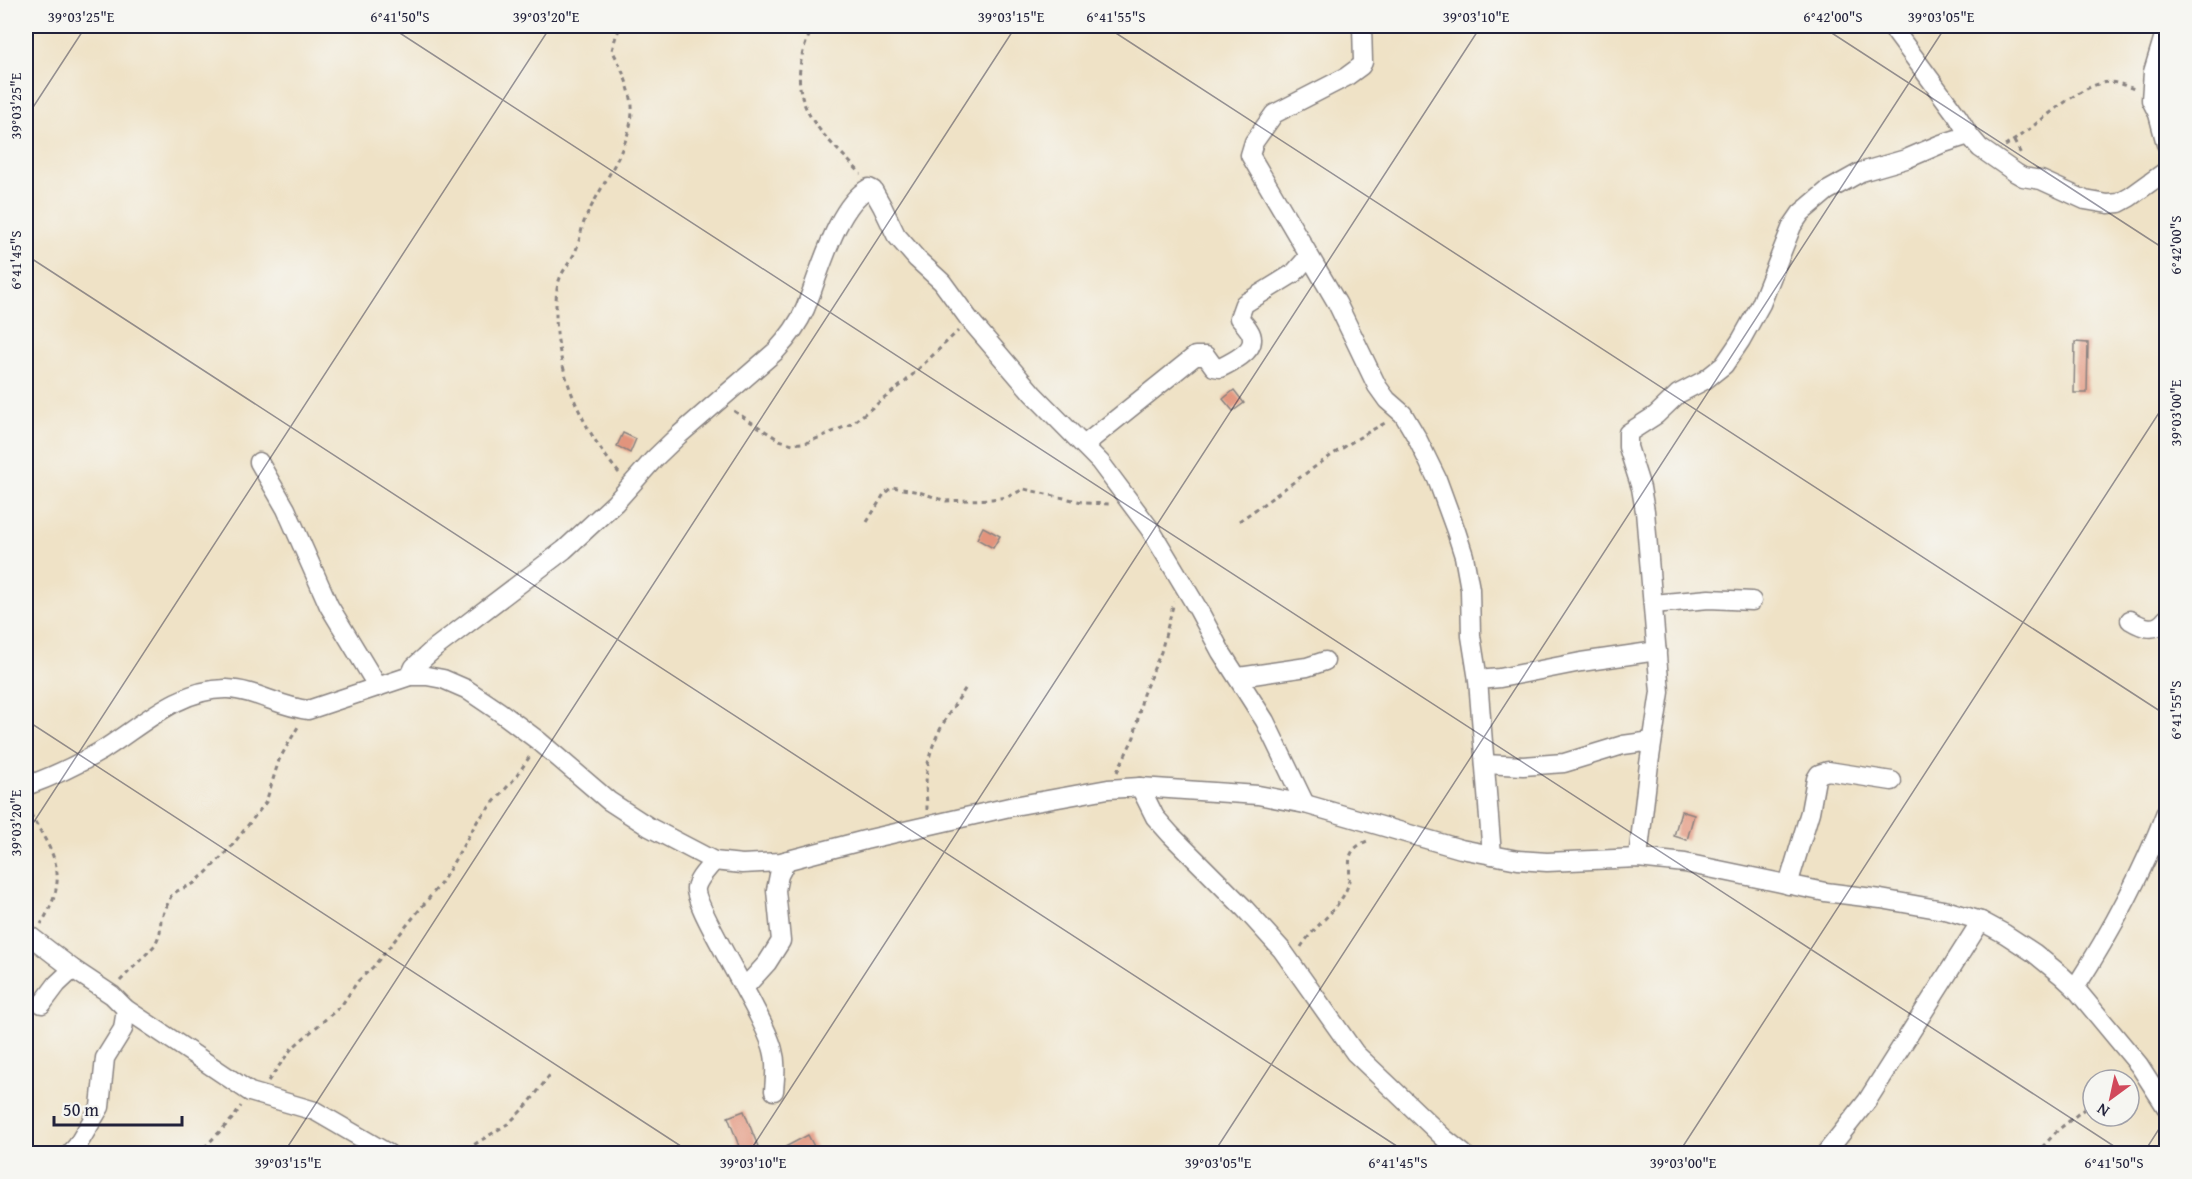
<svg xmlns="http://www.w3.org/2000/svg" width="2192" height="1179" viewBox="0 0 2192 1179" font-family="'Gentium Book Plus',serif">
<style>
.building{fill:#e2947d}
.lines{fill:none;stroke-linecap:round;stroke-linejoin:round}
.street-casing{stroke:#888280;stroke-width:21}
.path{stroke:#888280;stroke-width:3;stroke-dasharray:4.5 4.5;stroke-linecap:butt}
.street{stroke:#fff;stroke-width:18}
.ticks{fill:none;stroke:#22223b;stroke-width:1.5;stroke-opacity:0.45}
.neatline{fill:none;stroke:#22223b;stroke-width:2}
.ticks-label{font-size:15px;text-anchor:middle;fill:#22223b}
</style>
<rect width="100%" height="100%" fill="#f6f6f2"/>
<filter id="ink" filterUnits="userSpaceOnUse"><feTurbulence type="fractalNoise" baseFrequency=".0167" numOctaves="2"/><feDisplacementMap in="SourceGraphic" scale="12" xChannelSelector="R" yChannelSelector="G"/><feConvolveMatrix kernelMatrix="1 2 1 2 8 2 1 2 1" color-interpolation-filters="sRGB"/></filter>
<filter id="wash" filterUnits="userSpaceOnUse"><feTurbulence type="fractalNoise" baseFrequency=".008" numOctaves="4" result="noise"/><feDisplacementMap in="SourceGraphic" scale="24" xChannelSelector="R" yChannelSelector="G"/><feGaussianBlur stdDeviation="1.35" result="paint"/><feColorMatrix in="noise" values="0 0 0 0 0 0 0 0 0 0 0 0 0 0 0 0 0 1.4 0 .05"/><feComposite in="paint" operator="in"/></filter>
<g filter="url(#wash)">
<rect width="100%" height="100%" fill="#efe2c6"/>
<g id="blocks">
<g class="building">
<polygon points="2075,342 2088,343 2087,393 2074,393"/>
<polygon points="1234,390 1244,403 1233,411 1223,399"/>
<polygon points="623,433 636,439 630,453 617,446"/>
<polygon points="983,527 1000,536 993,548 977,539"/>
<polygon points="1681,811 1694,815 1687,840 1674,836"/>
<polygon points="744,1111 761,1154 742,1154 728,1117"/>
<polygon points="808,1135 818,1154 772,1154"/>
</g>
</g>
</g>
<g filter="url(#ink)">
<use href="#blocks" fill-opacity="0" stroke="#888280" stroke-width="1.5"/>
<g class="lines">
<g class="street-casing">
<g id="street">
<polyline points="1362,26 1363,62 1361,66 1346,77 1274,114 1254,142 1250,155 1337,303 1377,386 1387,400 1403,414 1416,436 1437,479 1456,531 1464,556 1470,589 1471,636 1478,680 1492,855"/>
<polyline points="1891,26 1958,117 1969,135 1980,148 2016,173 2023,177 2041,180 2085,200 2108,204 2119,203 2130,197 2166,171"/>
<polyline points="2166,29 2153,72 2151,100 2158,114 2166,144"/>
<path d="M1084 445 1195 356H1206L1214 367 1220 368C1230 363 1253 352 1252 339 1252 331 1244 324 1239 318L1244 304 1294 273 1309 256"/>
<polyline points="259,462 286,509 329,606 378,687"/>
<polyline points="1653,604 1709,599 1752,601"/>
<path d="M2130 620C2143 628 2156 633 2166 619"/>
<path d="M410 676 414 667 435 648 564 550 615 503 654 459 679 435 776 351C787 339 798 325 805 309 819 276 836 206 869 188L873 190 882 206 896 235 917 259 942 282 969 319 1033 394 1100 462 1150 529 1198 609 1221 652 1265 721 1305 804"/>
<polyline points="1239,677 1307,667 1325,661"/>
<polyline points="1478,680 1500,678 1581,662 1657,651"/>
<polyline points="1485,764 1523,766 1564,763 1623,745 1652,741"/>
<path d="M26 786C52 777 77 765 101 751 140 727 179 688 227 689 255 690 280 707 308 710L410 676H427L443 679 466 689 500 712 540 742 609 801 649 827 714 861 742 864 781 862 865 840 1014 806 1108 789 1140 787 1258 795 1305 804 1461 849 1518 860 1547 862 1638 858 1685 863 1825 892 1881 899 1949 911 1981 921 2005 934 2034 953 2061 975 2075 988 2139 1065 2166 1107"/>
<polyline points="1140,787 1155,817 1171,835 1245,909 1282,950 1355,1053 1445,1139 1464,1154"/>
<polyline points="1638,858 1649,764 1660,692 1645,511 1641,488 1628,447 1628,433 1656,415 1678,394 1705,380 1724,365 1741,340 1761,304 1792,226 1801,213 1827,191 1861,172 1906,159 1941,144 1969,135"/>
<path d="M714 861C708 869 698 878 696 888 693 907 765 1016 773 1050 777 1064 775 1077 774 1091"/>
<polyline points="1788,885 1810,812 1816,779 1819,774 1828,771 1892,781"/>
<polyline points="26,933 73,969 112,995 126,1009 250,1092 315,1111 389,1154"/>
<polyline points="745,987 767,963 781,941 776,890 779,875 787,860"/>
<path d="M2075 988C2111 932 2142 874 2166 812"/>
<polyline points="42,1004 57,984 73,969"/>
<polyline points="70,1154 77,1146 100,1107 105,1058 123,1029 126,1009"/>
<polyline points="1825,1154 1867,1101 1981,921"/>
</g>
</g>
<g class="path">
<path d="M813 26C809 36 804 46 802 56 789 113 828 137 861 174"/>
<polyline points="2014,141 2022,156"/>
<path d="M2005 146C2032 130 2074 89 2102 83 2113 80 2124 85 2134 89"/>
<polyline points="734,411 779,440 793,444 809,442 851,424 868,411 905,382 958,331"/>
<path d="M619 473C581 428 555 368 556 309 556 299 556 288 560 278 564 268 572 260 576 250 581 238 581 226 587 215 602 184 634 141 632 106 631 90 620 64 612 50L616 36 621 26"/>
<path d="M1239 521C1288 488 1334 449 1387 422"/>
<polyline points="867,522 884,494 892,487 919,492 946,501 992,499 1007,497 1024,489 1086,503 1110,504"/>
<polyline points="1117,772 1134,737 1143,694 1161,652 1174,602"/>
<path d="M26 806C52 853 73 872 41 924"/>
<path d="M927 810C927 797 925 784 927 771 930 739 950 712 967 686"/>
<path d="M1301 947C1314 926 1338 911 1347 888 1355 867 1339 853 1367 841"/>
<polyline points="120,981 155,945 160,933 161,919 171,896 177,891 193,884 207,872 231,847 266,802 279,760 299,725"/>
<polyline points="2118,1080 2125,1075"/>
<polyline points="268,1081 292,1048 341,1006 358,981 373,967 442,882 478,820 516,777 530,756"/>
<polyline points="198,1154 234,1117 241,1106"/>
<polyline points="459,1154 509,1123 529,1103 552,1072"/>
<polyline points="2036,1154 2058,1130 2093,1102"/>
</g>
<use href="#street" class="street"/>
</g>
</g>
<path class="ticks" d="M389 26 2126 1154M1105 26 2166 715M1821 26 2166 250M26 118 86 26M26 255 1409 1154M26 720 693 1154M26 834 551 26M283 1154 1016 26M748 1154 1481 26M1213 1154 1946 26M1678 1154 2166 402M2143 1154 2166 1118"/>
<rect width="2192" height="1179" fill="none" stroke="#f6f6f2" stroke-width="66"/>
<g transform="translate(2111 1098) rotate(213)"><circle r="28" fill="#f6f6f2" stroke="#a1a1a9" stroke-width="1.5"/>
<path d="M0-4.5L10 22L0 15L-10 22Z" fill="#d1495b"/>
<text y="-9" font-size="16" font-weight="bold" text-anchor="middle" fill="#22223b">N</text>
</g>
<path d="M54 1116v9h128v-9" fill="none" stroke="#22223b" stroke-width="3"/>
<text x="63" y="1116" font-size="18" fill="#22223b" stroke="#f6f6f2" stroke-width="4.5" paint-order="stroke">50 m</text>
<rect x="33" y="33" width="2126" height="1113" class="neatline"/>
<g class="ticks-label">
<text x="81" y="22">39°03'25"E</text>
<text x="400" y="22">6°41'50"S</text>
<text x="546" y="22">39°03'20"E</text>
<text x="1011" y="22">39°03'15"E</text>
<text x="1116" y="22">6°41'55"S</text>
<text x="1476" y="22">39°03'10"E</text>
<text x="1833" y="22">6°42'00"S</text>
<text x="1941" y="22">39°03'05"E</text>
<text transform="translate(16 106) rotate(-90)" y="5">39°03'25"E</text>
<text transform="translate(2176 245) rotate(-90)" y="5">6°42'00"S</text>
<text transform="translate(16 260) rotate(-90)" y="5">6°41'45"S</text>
<text transform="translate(2176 413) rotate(-90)" y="5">39°03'00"E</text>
<text transform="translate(2176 710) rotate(-90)" y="5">6°41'55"S</text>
<text transform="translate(16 823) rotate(-90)" y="5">39°03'20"E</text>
<text x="288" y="1168">39°03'15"E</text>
<text x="753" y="1168">39°03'10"E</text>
<text x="1218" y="1168">39°03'05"E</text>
<text x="1398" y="1168">6°41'45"S</text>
<text x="1683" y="1168">39°03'00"E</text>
<text x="2114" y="1168">6°41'50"S</text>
</g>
</svg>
